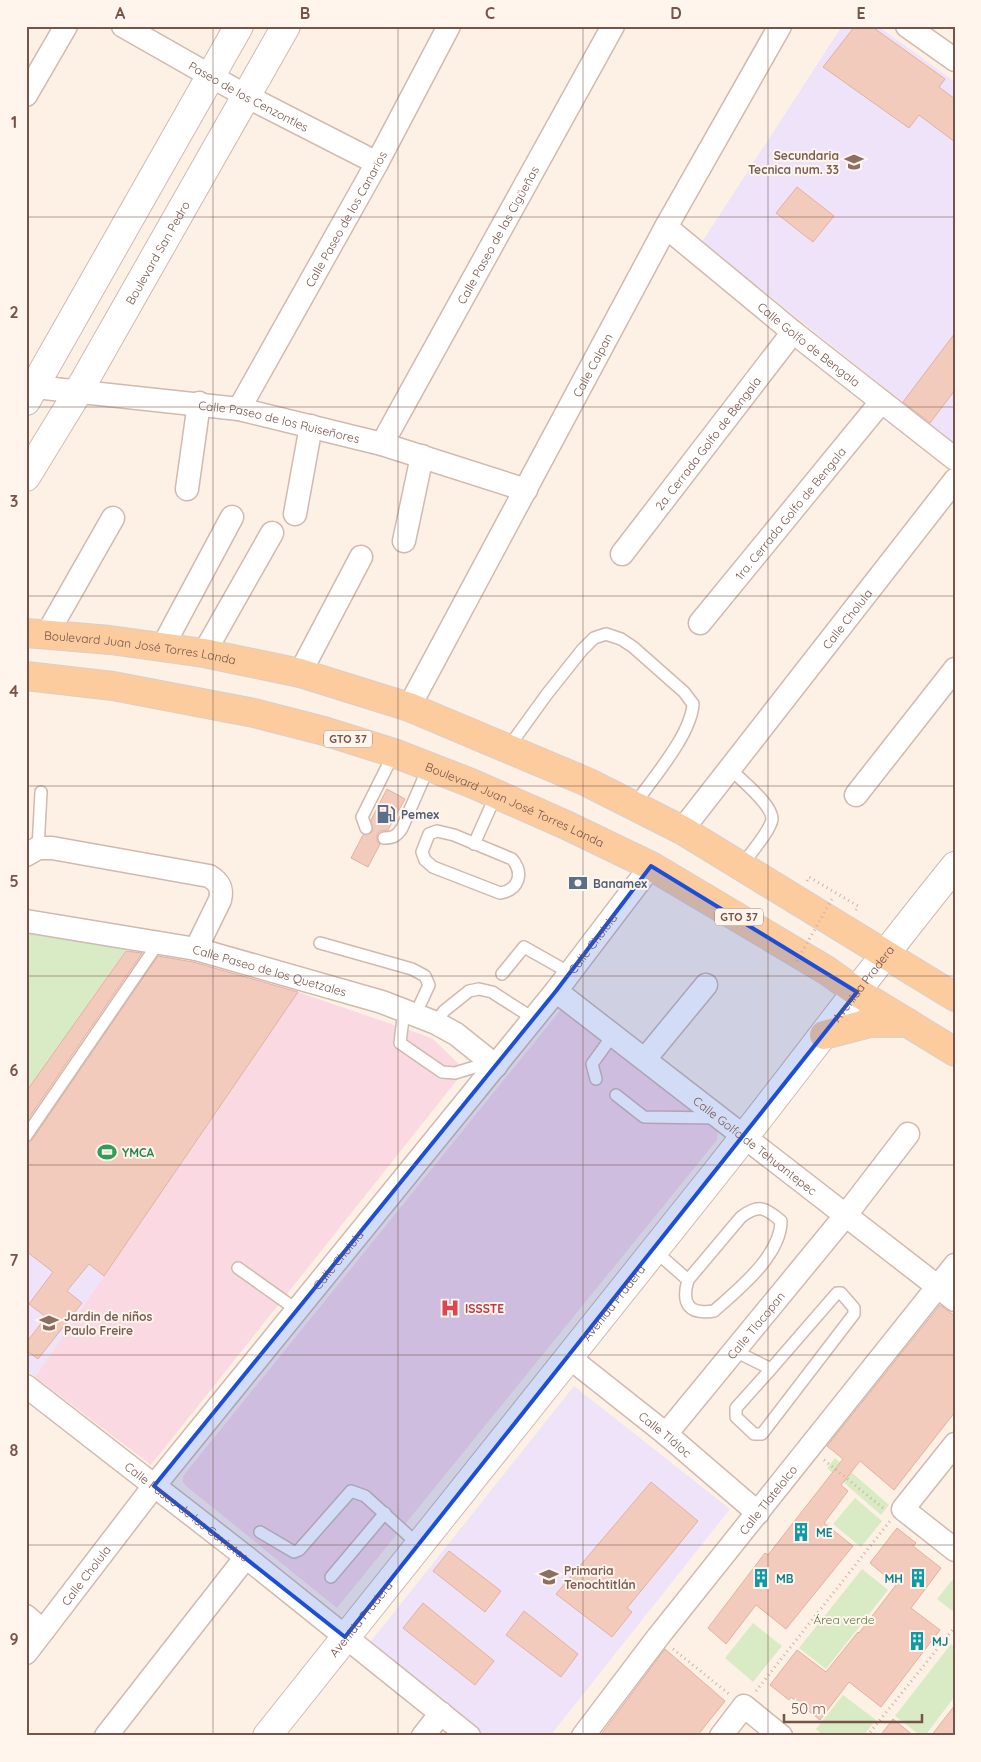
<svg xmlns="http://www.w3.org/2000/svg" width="981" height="1762" viewBox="0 0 981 1762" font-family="Quicksand,sans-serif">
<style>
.education{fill:#eee3f9}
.medical{fill:#fbd9e2}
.green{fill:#d9ebc4}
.building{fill:#f3cbbd;stroke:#e6af9d}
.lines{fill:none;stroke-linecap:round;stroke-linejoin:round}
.service-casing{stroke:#d1b9ae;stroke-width:14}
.minor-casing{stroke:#d1b9ae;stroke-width:25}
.tertiary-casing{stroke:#d1b9ae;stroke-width:30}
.primary-casing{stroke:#d9cfcc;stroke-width:30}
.path{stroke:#d8aea0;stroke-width:3;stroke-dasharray:1 4;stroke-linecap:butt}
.service{stroke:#fff;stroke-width:11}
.minor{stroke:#fff;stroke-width:22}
.tertiary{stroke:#fff;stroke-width:28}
.primary{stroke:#fccc9e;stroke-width:28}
.path-bridge{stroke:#d8aea0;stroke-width:3;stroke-dasharray:1 4;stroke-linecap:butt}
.marked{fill:#1d4ed8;fill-opacity:0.2;stroke:#1d4ed8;stroke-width:4;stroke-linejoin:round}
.grid{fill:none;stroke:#77544a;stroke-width:1;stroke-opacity:0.55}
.labels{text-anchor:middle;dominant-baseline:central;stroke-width:4;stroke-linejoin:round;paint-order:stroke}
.shield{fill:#fff5ed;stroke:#a0847b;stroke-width:1}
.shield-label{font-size:11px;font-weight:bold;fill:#77544a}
.street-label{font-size:12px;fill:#77544a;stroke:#fff5ed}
.education-label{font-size:12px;font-weight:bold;fill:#785e54;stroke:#fff5ed;text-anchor:start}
.service-label{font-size:12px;font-weight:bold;fill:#4e5e75;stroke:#fff5ed;text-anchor:start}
.leisure-label{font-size:12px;font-weight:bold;fill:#27864d;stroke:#fff5ed;text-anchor:start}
.health-label{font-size:12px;font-weight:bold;fill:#be3a42;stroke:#fff5ed;text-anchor:start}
.culture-label{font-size:12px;font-weight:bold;fill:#0d838f;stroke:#fff5ed;text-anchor:start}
.park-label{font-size:12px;fill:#58773f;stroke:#fff5ed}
.neatline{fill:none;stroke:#77544a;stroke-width:2}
.grid-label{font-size:16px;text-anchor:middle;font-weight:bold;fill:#77544a}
</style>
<rect width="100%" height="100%" fill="#fdf1e6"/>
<g class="education">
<polygon points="842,26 878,26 955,82 955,444 702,242"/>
<polygon points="26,1213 104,1276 35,1377 26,1370"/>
<polygon points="574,1386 730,1509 550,1736 482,1736 368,1645"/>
</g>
<g class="medical">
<polygon points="298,992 432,1038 465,1070 151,1465 35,1377"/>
<polygon points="562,1008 718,1131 717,1140 337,1608 186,1486 183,1482 183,1476"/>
</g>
<g class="green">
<polygon points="26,926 131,943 26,1092"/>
<polygon points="835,1458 889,1505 881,1515 827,1468"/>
<polygon points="855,1498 882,1521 861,1547 833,1524"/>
<polygon points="862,1569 888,1590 826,1669 799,1648"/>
<polygon points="952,1580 955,1582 955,1613 937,1599"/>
<polygon points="753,1623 782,1646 753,1682 725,1658"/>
<polygon points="951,1644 955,1647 955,1696 925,1736 921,1736 895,1716"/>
<polygon points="843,1695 876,1720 863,1736 824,1736 816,1729"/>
</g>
<g class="building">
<polygon points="855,26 871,26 945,79 939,87 955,99 955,142 919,115 909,128 823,67"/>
<polygon points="797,187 834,216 813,242 776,213"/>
<polygon points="955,333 955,390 930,423 903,402"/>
<polygon points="387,789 405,799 388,830 380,831 377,835 377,842 380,844 368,867 351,858 363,835 372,832 371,820"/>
<polygon points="126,951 142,953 26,1122 26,1092"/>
<polygon points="158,956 193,962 298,992 104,1276 89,1264 67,1291 82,1303 38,1359 26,1350 26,1343 46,1317 29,1304 53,1272 26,1251 26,1143 32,1140"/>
<polygon points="940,1305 955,1316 955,1412 894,1490 860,1461 841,1485 848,1491 824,1523 853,1546 786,1629 756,1605 726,1644 708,1628 765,1553 768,1555 843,1459 827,1446"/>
<polygon points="651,1482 698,1521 627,1608 632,1612 612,1637 556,1594"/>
<polygon points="897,1528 916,1543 913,1546 941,1568 911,1608 940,1630 881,1707 849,1682 820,1720 791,1697 789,1700 770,1685 797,1650 826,1672 858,1632 859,1633 896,1585 870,1563"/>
<polygon points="449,1551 501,1591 485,1612 433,1571"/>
<polygon points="423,1603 494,1661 475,1685 403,1628"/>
<polygon points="524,1611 578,1654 561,1677 506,1635"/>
<polygon points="665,1649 725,1701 697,1736 600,1736"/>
<polygon points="955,1705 955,1736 931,1736"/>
<polygon points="893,1719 914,1736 880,1736"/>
</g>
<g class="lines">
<g class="service-casing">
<g id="service">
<path d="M508 748 547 694 582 650 594 638 606 634 621 639 633 647 684 692 693 704C691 735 653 778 634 805"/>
<path d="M729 768C740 779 772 804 772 819 771 830 749 855 742 865"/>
<polyline points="366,828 362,817 394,753"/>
<path d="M437 831 454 835 512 859C524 873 519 890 500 893L433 867 425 860 422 852 429 834Z"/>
<path d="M384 838C393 838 397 836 402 828L429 766"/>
<polyline points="474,844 496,795"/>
<polyline points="38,848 41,792"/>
<polyline points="320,943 412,969 425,976 429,985 416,1013"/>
<polyline points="502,974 524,947 570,973"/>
<polyline points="404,1010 400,1043 442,1072 455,1073 491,1062"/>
<polyline points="436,1023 444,1011 469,991 479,989 492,992 534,1019"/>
<polyline points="596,1079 592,1064 613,1035"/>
<polyline points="616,1095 644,1117 716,1118"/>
<polyline points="26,1136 159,942"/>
<path d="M655 1251 688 1280C681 1304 689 1315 714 1311 739 1289 781 1255 781 1221 765 1207 758 1204 741 1217L688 1280"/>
<polyline points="238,1268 297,1310"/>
<polyline points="735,1351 771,1369 837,1293 841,1293 854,1308 854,1314 762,1434 754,1434 736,1417 736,1408 771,1369"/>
<polyline points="260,1532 294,1552 299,1550 351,1491 365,1496 420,1546"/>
<polyline points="331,1577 385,1513"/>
</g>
</g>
<g class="minor-casing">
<g id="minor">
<path id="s1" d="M123 26 246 96 377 163"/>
<polyline points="907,26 955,60"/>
<polyline points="26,95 66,26"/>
<path id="s2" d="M666 227 793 332 955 459"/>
<path id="s3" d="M26 386 239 409 382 444 526 490"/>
<path id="s4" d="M239 409 377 163 449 26"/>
<path id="s5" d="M382 444 613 26"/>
<polyline points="187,489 199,403"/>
<polyline points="295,514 311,426"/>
<polyline points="404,541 422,456"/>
<path id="s6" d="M622 554 793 332"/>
<path id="s7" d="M700 623 881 402"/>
<polyline points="47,634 113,518"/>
<polyline points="163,646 232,517"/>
<polyline points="204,653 272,533"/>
<polyline points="300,673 361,557"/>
<path id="s8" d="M409 707 666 227 780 26"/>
<polyline points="856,795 955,669"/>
<path id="s9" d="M682 830 955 480"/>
<path d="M26 855 38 848H52L209 876C219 882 223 888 220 900L196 949"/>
<path id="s10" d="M26 921 196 949 382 1002 436 1023 456 1034 496 1066"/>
<path id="s11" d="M556 991 955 1300"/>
<polyline points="645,1059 706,985"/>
<path id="s12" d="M570 1358 666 1434 758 1513"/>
<path id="s13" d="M26 1386 246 1557 469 1736"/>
<path id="s14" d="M666 1434 845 1216 908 1134"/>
<polyline points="955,1444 903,1509 955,1550"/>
<polyline points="26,1616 43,1631"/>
<path id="s15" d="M26 1653 154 1486 556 991 651 866"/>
<polyline points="106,1736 246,1557"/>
<polyline points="423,1736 441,1713"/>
<path id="s16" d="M583 1736 658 1637 955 1265"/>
<polyline points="721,1736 744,1706 781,1736"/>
</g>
</g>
<g class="tertiary-casing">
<g id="tertiary">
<polyline points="26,401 239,26"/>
<path id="s17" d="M26 477 78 392 286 26"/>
<path id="s18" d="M267 1736C416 1548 567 1362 715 1174 796 1072 873 967 955 866"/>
</g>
</g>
<g class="primary-casing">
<g id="primary">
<path id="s19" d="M26 633 110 640 204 653 300 673 409 707 587 782 682 830 955 997"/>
<path id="s20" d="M26 676 113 686 254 713 324 731 394 753 471 783 566 825 651 866 826 970 857 992 955 1052"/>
<polyline points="824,1035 870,1023 908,1023"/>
</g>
</g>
<g class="path">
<polyline points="807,881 809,877 858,906 856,910"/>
<polyline points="824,1460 883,1508"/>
<polyline points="673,1649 729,1694"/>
<polyline points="756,1691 890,1521"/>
<polyline points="867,1736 955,1627"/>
</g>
<use href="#service" class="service"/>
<use href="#minor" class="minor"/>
<use href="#tertiary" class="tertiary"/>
<use href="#primary" class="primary"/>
<polyline class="path-bridge" points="797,961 832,899"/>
</g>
<path class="marked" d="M651 866 857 992 345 1637 154 1486 556 991Z"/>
<path class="grid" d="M213 26V1736M398 26V1736M583 26V1736M768 26V1736M26 217H955M26 407H955M26 596H955M26 786H955M26 976H955M26 1165H955M26 1355H955M26 1545H955"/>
<defs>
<g id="school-bare" transform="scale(1.5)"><path d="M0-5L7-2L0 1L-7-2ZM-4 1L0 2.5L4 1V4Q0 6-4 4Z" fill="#8d6e63" stroke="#fff5ed" stroke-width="2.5" paint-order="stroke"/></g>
<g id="fuel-bare" transform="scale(1.5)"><path d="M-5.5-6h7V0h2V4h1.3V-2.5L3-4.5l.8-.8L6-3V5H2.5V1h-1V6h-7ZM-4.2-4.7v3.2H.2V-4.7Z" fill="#5c6f8a" stroke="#fff5ed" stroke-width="2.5" paint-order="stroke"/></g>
<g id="bank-bare" transform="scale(1.5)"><path d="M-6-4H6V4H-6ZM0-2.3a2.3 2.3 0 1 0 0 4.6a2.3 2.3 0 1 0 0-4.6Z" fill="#5c6f8a" stroke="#fff5ed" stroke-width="2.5" paint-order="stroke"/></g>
<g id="stadium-bare" transform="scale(1.5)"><path d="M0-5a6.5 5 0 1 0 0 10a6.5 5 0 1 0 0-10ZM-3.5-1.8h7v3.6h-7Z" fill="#2e9e5b" stroke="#fff5ed" stroke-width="2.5" paint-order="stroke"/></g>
<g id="hospital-bare" transform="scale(1.5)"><path d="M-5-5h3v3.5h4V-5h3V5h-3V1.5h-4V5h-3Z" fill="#e0444e" stroke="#fff5ed" stroke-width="2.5" paint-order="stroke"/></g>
<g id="building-bare" transform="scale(1.5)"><path d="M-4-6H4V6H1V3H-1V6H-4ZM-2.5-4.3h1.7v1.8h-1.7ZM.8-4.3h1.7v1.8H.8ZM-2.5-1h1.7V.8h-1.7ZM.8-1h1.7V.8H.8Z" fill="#0f9aa8" stroke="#fff5ed" stroke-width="2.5" paint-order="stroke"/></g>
</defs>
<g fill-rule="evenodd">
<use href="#school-bare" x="854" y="162"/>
<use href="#fuel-bare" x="386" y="814"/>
<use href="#bank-bare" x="578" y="883"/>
<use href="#stadium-bare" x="107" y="1152"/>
<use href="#hospital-bare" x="450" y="1308"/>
<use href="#school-bare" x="49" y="1323"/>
<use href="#building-bare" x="801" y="1532"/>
<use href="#school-bare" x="549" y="1577"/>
<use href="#building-bare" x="761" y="1578"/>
<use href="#building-bare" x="918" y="1578"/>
<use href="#building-bare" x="917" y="1641"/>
</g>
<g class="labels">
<g class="shield">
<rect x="324" y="730.5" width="48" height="17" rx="4"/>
<rect x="715" y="908.5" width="48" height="17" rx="4"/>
</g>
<g class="shield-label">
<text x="348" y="739">GTO 37</text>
<text x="739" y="917">GTO 37</text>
</g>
<g class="street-label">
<text stroke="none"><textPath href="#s1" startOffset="144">Paseo de los Cenzontles</textPath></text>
<text stroke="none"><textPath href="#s4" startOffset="218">Calle Paseo de los Canarios</textPath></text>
<text stroke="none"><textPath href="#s5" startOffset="239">Calle Paseo de las Cigüeñas</textPath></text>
<text stroke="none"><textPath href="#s17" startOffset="260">Boulevard San Pedro</textPath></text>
<text stroke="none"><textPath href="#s2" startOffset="185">Calle Golfo de Bengala</textPath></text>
<text stroke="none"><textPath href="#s8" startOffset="388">Calle Calpan</textPath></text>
<text stroke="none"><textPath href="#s3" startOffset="256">Calle Paseo de los Ruiseñores</textPath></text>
<text stroke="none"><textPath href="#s6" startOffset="140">2a. Cerrada Golfo de Bengala</textPath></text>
<text stroke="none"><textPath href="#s7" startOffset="142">1ra. Cerrada Golfo de Bengala</textPath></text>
<text stroke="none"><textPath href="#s9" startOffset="268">Calle Cholula</textPath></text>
<text stroke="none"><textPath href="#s19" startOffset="115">Boulevard Juan José Torres Landa</textPath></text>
<text stroke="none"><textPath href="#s20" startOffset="508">Boulevard Juan José Torres Landa</textPath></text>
<text stroke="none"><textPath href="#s15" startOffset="908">Calle Cholula</textPath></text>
<text stroke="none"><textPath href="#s10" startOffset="249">Calle Paseo de los Quetzales</textPath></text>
<text stroke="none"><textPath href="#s18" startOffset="960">Avenida Pradera</textPath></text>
<text stroke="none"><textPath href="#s11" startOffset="252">Calle Golfo de Tehuantepec</textPath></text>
<text stroke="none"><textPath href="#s15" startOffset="502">Calle Cholula</textPath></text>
<text stroke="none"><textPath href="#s18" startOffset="555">Avenida Pradera</textPath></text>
<text stroke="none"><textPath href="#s14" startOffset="141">Calle Tlacopan</textPath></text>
<text stroke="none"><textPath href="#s12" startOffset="122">Calle Tláloc</textPath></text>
<text stroke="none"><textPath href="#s16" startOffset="300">Calle Tlatelolco</textPath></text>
<text stroke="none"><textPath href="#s13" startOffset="204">Calle Paseo de las Gaviotas</textPath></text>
<text stroke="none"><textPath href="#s15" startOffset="98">Calle Cholula</textPath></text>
<text stroke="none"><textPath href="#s18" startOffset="150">Avenida Pradera</textPath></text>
</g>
<g class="education-label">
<text x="839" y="155" text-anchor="end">Secundaria<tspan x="839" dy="14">Tecnica num. 33</tspan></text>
<text x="64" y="1316">Jardin de niños<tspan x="64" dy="14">Paulo Freire</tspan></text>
<text x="564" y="1570">Primaria<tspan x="564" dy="14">Tenochtitlán</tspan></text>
</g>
<g class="service-label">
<text x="401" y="814">Pemex</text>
<text x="593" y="883">Banamex</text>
</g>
<g class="leisure-label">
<text x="122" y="1152">YMCA</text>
</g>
<g class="health-label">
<text x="465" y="1308">ISSSTE</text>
</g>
<g class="culture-label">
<text x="816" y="1532">ME</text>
<text x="776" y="1578">MB</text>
<text x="903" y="1578" text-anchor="end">MH</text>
<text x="932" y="1641">MJ</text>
</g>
<g class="park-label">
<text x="844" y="1619">Área verde</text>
</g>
</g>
<rect width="981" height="1762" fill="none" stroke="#fff5ed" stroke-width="55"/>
<path d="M784 1714v8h138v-8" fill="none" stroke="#77544a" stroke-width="2.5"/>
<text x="791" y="1714" font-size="15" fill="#77544a" stroke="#fff5ed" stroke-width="4" paint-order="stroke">50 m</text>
<rect x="28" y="28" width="926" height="1706" class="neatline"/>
<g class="grid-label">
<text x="120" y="19">A</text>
<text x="305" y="19">B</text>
<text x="490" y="19">C</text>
<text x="676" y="19">D</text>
<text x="861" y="19">E</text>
<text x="14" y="128">1</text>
<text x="14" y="318">2</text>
<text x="14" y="507">3</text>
<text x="14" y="697">4</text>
<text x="14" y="887">5</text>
<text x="14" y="1076">6</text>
<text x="14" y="1266">7</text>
<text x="14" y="1456">8</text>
<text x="14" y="1645">9</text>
</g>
</svg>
